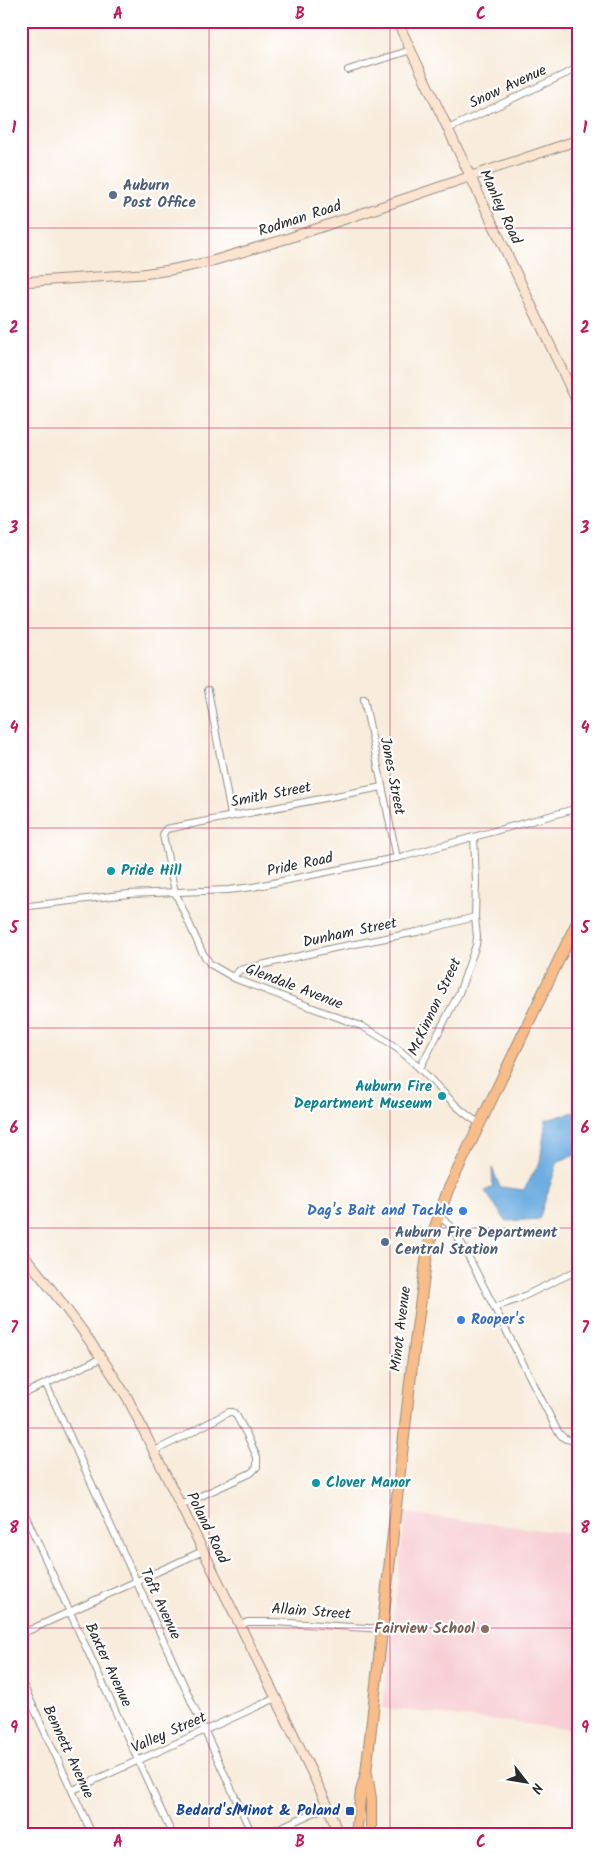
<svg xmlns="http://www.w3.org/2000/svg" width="599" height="1855" viewBox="0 0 599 1855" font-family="Kalam,sans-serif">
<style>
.built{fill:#f7cfd4}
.water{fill:#6eade1;stroke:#4c6c86}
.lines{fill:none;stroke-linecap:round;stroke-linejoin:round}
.street-casing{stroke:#928c84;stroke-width:8}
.secondary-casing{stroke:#928c84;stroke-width:11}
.primary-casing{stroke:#928c84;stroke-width:12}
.street{stroke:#fff;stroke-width:6}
.secondary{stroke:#fce5d0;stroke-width:9}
.primary{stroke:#f8bd89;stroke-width:10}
.grid{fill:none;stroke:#c2185b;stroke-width:1;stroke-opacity:0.55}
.service-dot{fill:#5c6f8a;stroke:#fff;stroke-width:2}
.culture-dot{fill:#0f9aa8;stroke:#fff;stroke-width:2}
.shop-dot{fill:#3f7fe0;stroke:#fff;stroke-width:2}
.education-dot{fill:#8d6e63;stroke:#fff;stroke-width:2}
.transit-dot{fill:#1a4fb4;stroke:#fff;stroke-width:2}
.labels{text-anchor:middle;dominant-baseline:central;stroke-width:4.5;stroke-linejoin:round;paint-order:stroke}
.street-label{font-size:15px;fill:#2b2b2b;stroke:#fff}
.service-label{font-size:15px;font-weight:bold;fill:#4e5e75;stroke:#fff;text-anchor:start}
.culture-label{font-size:15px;font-weight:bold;fill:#0d838f;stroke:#fff;text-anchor:start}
.shop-label{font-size:15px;font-weight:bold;fill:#366cbe;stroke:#fff;text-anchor:end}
.education-label{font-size:15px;font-weight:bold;fill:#785e54;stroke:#fff;text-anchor:end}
.transit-label{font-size:15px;font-weight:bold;fill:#164399;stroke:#fff;text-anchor:end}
.neatline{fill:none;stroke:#c2185b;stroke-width:2}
.grid-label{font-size:16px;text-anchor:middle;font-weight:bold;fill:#c2185b}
</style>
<rect width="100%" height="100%" fill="#fff"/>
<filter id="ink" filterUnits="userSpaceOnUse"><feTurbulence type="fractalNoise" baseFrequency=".02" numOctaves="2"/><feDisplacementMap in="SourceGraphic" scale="10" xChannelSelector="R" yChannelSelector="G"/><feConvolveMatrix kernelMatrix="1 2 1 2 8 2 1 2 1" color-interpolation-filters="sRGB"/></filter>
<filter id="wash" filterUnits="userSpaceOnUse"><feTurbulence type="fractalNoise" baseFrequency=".0096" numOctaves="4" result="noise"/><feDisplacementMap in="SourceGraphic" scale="20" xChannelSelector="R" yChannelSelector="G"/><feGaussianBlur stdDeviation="1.12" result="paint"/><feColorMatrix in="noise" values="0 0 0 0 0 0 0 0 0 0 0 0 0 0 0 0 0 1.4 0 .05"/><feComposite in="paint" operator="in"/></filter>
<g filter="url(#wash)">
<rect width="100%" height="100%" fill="#f8ecdc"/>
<polygon class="built" points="405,1513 574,1534 578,1550 578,1730 383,1708"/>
<polygon class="water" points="578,1111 578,1154 558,1161 539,1219 506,1221 485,1191 493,1187 492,1168 500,1187 524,1190 540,1162 546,1120"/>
</g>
<g filter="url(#ink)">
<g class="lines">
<g class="street-casing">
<g id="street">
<polyline points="21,24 33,21"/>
<polyline points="348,70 411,50"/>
<polyline points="448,129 578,68"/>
<polyline points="208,690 231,815"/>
<polyline points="364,699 397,858"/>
<path d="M382 787 166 829 163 835 175 892 202 952 210 964 236 979 361 1026C393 1042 410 1058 434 1083 449 1098 462 1114 481 1124"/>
<polyline points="21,907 128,894 228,890 253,887 405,856 578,808"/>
<polyline points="232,977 240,970 334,948 417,932 475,917"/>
<polyline points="420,1068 459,993 476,945 477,937 475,917 476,881 474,837"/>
<path d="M438 1215 451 1226 463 1246 557 1430C563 1439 567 1442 578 1438"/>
<polyline points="495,1307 516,1300 578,1270"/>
<polyline points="46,1384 252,1834"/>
<polyline points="21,1395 102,1358"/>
<polyline points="154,1451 183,1437 229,1412 233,1412 236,1415 246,1433 257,1457 257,1467 251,1473 181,1505"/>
<polyline points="21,1506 172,1834"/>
<polyline points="240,1625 248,1622 275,1622 382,1629"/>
<polyline points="21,1634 203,1551"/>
<polyline points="21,1680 92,1834"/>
<polyline points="73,1790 276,1698"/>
<polyline points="266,1834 328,1806"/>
<polyline points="567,1834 578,1831"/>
</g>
</g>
<g class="secondary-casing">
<g id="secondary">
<polyline points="397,21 578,404"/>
<polyline points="21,282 142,274 170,270 209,262 289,238 578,140"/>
<path d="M21 1252C60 1298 95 1346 127 1397L276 1698 328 1806 338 1834"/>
</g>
</g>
<g class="primary-casing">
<g id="primary">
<polyline points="367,1774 371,1799 371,1834"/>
<polyline points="356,1834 361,1791 366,1773 412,1365 428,1247 448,1190 578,920"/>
</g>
</g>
<use href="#street" class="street"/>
<use href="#secondary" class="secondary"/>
<use href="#primary" class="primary"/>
</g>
</g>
<path class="grid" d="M209 21V1834M390 21V1834M21 228H578M21 428H578M21 628H578M21 828H578M21 1028H578M21 1228H578M21 1428H578M21 1628H578"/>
<g class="service-dot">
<circle cx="113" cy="195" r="5"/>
<circle cx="385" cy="1242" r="5"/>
</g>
<g class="culture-dot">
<circle cx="111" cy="871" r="5"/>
<circle cx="442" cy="1096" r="5"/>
<circle cx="316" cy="1483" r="5"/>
</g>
<g class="shop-dot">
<circle cx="463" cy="1211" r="5"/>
<circle cx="461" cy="1320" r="5"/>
</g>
<circle class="education-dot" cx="485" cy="1629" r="5"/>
<rect class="transit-dot" x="345" y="1806" width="10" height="10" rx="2.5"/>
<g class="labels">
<g class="street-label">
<text transform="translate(508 87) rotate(-25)">Snow Avenue</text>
<text transform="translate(500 207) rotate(65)">Manley Road</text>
<text transform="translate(300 219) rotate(-18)">Rodman Road</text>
<text transform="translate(392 776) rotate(79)">Jones Street</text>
<text transform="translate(271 795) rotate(-11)">Smith Street</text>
<text transform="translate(300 865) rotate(-12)">Pride Road</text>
<text transform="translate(350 933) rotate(-12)">Dunham Street</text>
<text transform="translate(294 987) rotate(21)">Glendale Avenue</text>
<text transform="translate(435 1007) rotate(-65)">McKinnon Street</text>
<text transform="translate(401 1329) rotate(-83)">Minot Avenue</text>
<text transform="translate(207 1528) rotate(64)">Poland Road</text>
<text transform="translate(160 1604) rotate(65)">Taft Avenue</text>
<text transform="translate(311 1612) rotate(4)">Allain Street</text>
<text transform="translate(108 1665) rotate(65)">Baxter Avenue</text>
<text transform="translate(169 1733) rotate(-24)">Valley Street</text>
<text transform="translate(68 1752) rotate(65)">Bennett Avenue</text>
</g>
<g class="service-label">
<text x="123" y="186">Auburn<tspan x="123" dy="17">Post Office</tspan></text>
<text x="395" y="1233">Auburn Fire Department<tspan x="395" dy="17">Central Station</tspan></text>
</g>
<g class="culture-label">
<text x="121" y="871">Pride Hill</text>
<text x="432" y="1087" text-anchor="end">Auburn Fire<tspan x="432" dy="17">Department Museum</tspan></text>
<text x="326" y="1483">Clover Manor</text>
</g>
<g class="shop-label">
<text x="453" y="1211">Dag's Bait and Tackle</text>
<text x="471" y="1320" text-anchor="start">Rooper's</text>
</g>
<g class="education-label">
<text x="475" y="1629">Fairview School</text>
</g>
<g class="transit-label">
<text x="340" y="1811">Bedard's/Minot &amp; Poland</text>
</g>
</g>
<rect width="599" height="1855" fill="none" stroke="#fff" stroke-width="55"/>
<g transform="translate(526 1782) rotate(121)" stroke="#ffffff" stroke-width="4" paint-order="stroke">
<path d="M0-4L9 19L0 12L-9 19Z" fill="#2b2b2b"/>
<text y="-8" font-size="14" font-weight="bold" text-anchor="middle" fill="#2b2b2b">N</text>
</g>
<rect x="28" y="28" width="544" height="1800" class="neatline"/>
<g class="grid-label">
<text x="118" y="19">A</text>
<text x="300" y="19">B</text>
<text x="481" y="19">C</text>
<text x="14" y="133">1</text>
<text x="585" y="133">1</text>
<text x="14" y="333">2</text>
<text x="585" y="333">2</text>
<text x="14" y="533">3</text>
<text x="585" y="533">3</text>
<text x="14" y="733">4</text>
<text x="585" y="733">4</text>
<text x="14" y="933">5</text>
<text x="585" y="933">5</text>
<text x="14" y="1133">6</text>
<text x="585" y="1133">6</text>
<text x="14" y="1333">7</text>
<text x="585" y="1333">7</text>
<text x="14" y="1533">8</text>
<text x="585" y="1533">8</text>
<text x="14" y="1733">9</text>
<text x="585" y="1733">9</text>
<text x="118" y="1847">A</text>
<text x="300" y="1847">B</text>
<text x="481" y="1847">C</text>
</g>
</svg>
